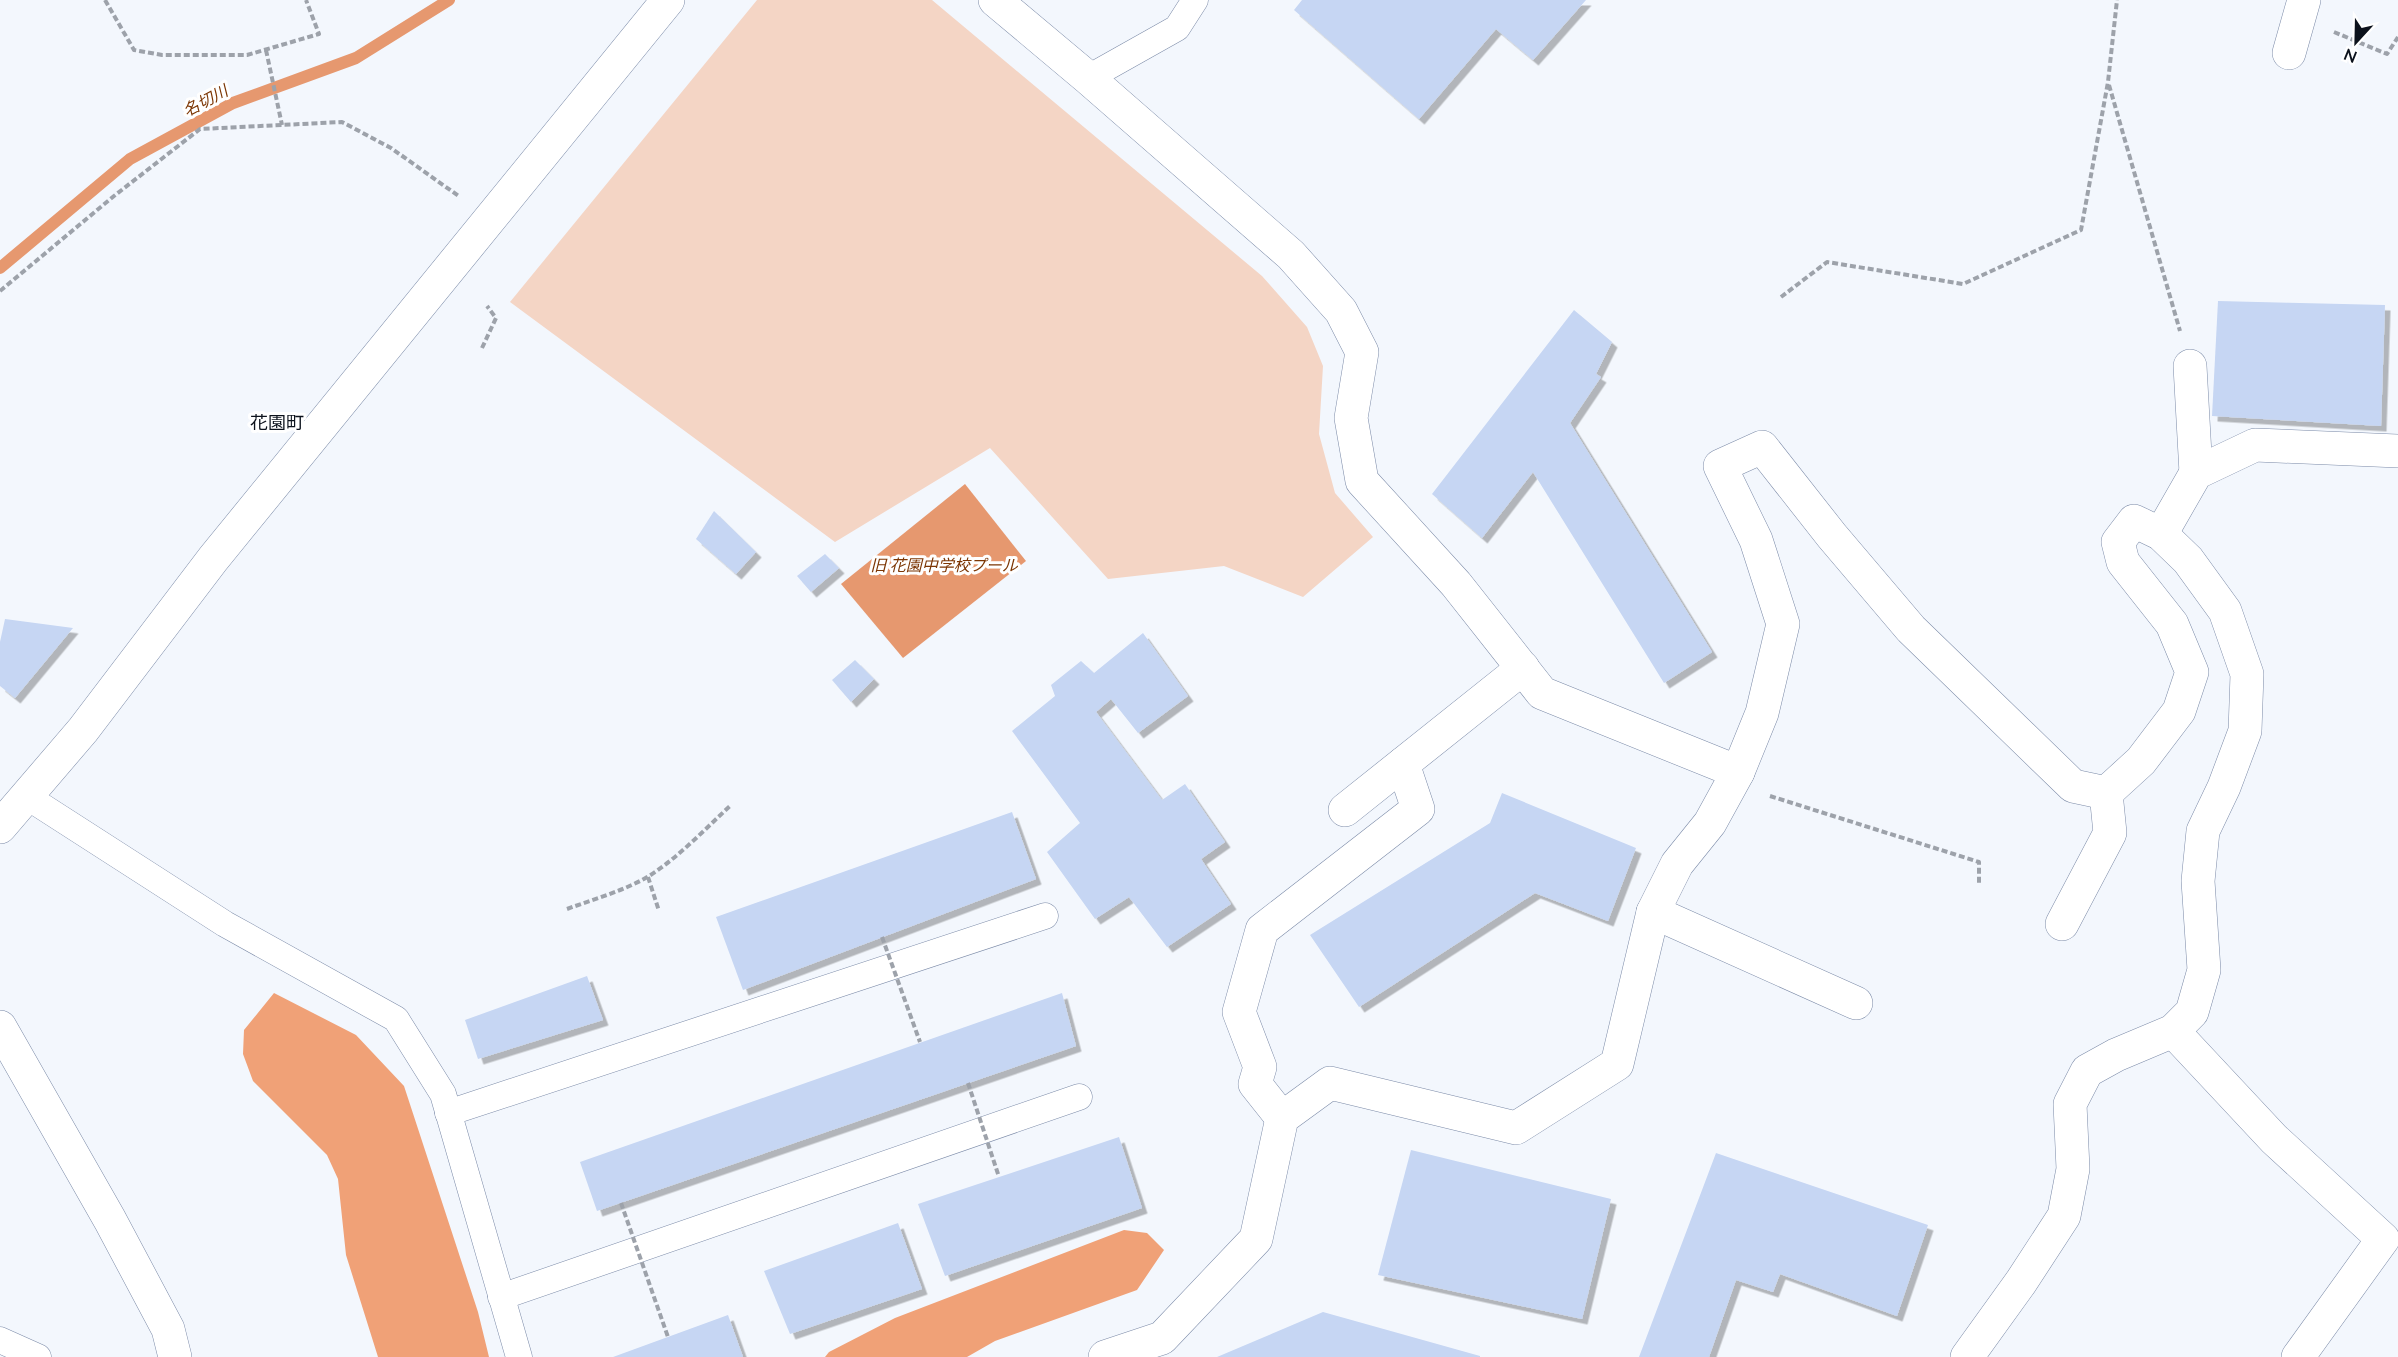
<svg xmlns="http://www.w3.org/2000/svg" width="2398" height="1357" viewBox="0 0 2398 1357" font-family="Lato,'Noto Sans JP',sans-serif">
<style>
.green{fill:#f4d5c5}
.forest{fill:#f0a177}
.water{fill:#e6986f}
.lines{fill:none;stroke-linecap:round;stroke-linejoin:round}
.stream{stroke:#e6986f;stroke-width:12}
.building{fill:#c6d6f3;filter:url(#shadow)}
.lane-casing{stroke:#7c8ba8;stroke-width:27}
.street-casing{stroke:#7c8ba8;stroke-width:34}
.secondary-casing{stroke:#7c8ba8;stroke-width:34}
.path{stroke:#9da2aa;stroke-width:4;stroke-dasharray:6 3;stroke-linecap:butt}
.lane{stroke:#fff;stroke-width:26}
.street{stroke:#fff;stroke-width:33}
.secondary{stroke:#fff;stroke-width:33}
.path-bridge{stroke:#9da2aa;stroke-width:4;stroke-dasharray:6 3;stroke-linecap:butt}
.labels{text-anchor:middle;dominant-baseline:central;stroke-width:6;stroke-linejoin:round;paint-order:stroke}
.water-label{font-size:16px;font-style:italic;fill:#7c3604;stroke:#fff}
.quarter-label{font-size:18px;fill:#0c121c;stroke:#fff}
</style>
<defs>
<filter id="shadow"><feDropShadow dx="5.5" dy="5.5" stdDeviation="0" flood-color="#0004"/></filter>
</defs>
<rect width="100%" height="100%" fill="#f3f7fd"/>
<polygon class="green" points="757,0 932,0 1262,276 1307,327 1323,366 1319,434 1335,493 1373,537 1303,597 1224,566 1108,579 990,448 835,542 510,302"/>
<g class="forest">
<polygon points="274,993 356,1035 404,1086 478,1312 489,1357 378,1357 346,1255 338,1179 327,1155 253,1081 243,1054 244,1030"/>
<polygon points="1124,1230 1147,1233 1164,1250 1137,1290 995,1341 967,1357 825,1357 829,1352 895,1318"/>
</g>
<polygon class="water" points="965,484 1026,561 903,658 841,584"/>
<g class="lines">
<polyline class="stream" points="0,268 130,159 233,103 356,58 449,0"/>
</g>
<g class="building">
<polygon points="1302,0 1586,0 1533,60 1496,29 1419,119 1294,10"/>
<polygon points="2218,301 2385,305 2381,426 2212,416"/>
<polygon points="1574,310 1612,342 1596,374 1601,377 1570,423 1712,652 1664,683 1533,472 1482,538 1432,494"/>
<polygon points="714,511 756,552 736,574 696,539"/>
<polygon points="825,554 839,568 811,592 797,576"/>
<polygon points="5,619 73,628 15,698 0,686 0,642"/>
<polygon points="1143,633 1188,696 1138,733 1111,699 1096,712 1162,800 1185,784 1225,842 1201,859 1231,904 1167,947 1129,897 1095,919 1047,852 1080,823 1012,731 1055,696 1051,685 1081,661 1094,673"/>
<polygon points="855,660 874,679 851,702 832,680"/>
<polygon points="1502,793 1636,848 1608,921 1535,893 1359,1007 1310,935 1490,823"/>
<polygon points="1012,812 1036,879 743,990 716,917"/>
<polygon points="587,976 603,1020 478,1059 465,1020"/>
<polygon points="1062,993 1076,1046 597,1211 580,1162"/>
<polygon points="1119,1137 1142,1208 945,1276 918,1204"/>
<polygon points="1411,1150 1611,1199 1582,1319 1378,1275"/>
<polygon points="1716,1153 1928,1225 1897,1316 1780,1274 1773,1292 1736,1280 1709,1357 1639,1357"/>
<polygon points="898,1223 922,1289 790,1334 764,1271"/>
<polygon points="1323,1312 1480,1356 1480,1357 1217,1357"/>
<polygon points="728,1315 743,1357 613,1357"/>
</g>
<g class="lines">
<g class="lane-casing">
<g id="lane">
<polyline points="1088,78 1177,28 1195,0"/>
<polyline points="26,796 225,924 396,1019 443,1094 519,1357"/>
<polyline points="448,1113 1045,916"/>
<polyline points="501,1297 1079,1097"/>
<polyline points="0,1340 38,1357"/>
</g>
</g>
<g class="street-casing">
<g id="street">
<polyline points="995,0 1088,78 1291,255 1341,311 1362,352 1351,418 1362,481 1456,584 1542,693 1738,772 1762,713 1783,624 1756,540 1720,466 1762,447 1832,536 1911,629 2073,786 2106,793 2141,761 2179,711 2192,672 2172,624 2123,562 2118,542 2134,521 2161,534 2188,560 2225,611 2247,674 2245,731 2224,787 2203,831 2198,881 2204,970 2192,1012 2173,1031 2116,1055 2087,1071 2070,1104 2073,1169 2064,1216 2021,1282 1967,1357"/>
<polyline points="2289,53 2304,0"/>
<polyline points="2190,366 2196,473"/>
<polyline points="2161,534 2196,473 2255,445 2398,451"/>
<polyline points="1345,810 1523,668"/>
<polyline points="1653,912 1856,1003"/>
<polyline points="2062,924 2110,833 2106,793"/>
<polyline points="0,1027 110,1220 168,1329 175,1357"/>
<polyline points="2173,1031 2274,1139 2383,1239 2298,1357"/>
<polyline points="1282,1118 1255,1084 1260,1067 1239,1012 1262,930 1418,809 1403,764"/>
<polyline points="1105,1357 1162,1338 1256,1239 1282,1118 1330,1083 1516,1128 1617,1064 1653,912 1677,864 1710,823 1738,772"/>
</g>
</g>
<g class="secondary-casing">
<polyline id="secondary" points="0,827 83,730 213,559 668,0"/>
</g>
<g class="path">
<polyline points="105,0 134,50 162,55 247,55 319,34 306,0"/>
<polyline points="2334,32 2387,54 2398,37"/>
<polyline points="266,50 282,125"/>
<polyline points="2109,85 2180,331"/>
<polyline points="0,291 114,196 200,129 342,122 391,148 460,197"/>
<polyline points="1781,297 1827,262 1963,284 2081,230 2108,82 2117,0"/>
<polyline points="482,348 496,318 487,306"/>
<polyline points="1770,796 1979,862 1979,883"/>
<polyline points="648,877 659,911"/>
<path d="M567 909C594 899 624 891 649 876 679 857 704 830 730 806"/>
</g>
<use href="#lane" class="lane"/>
<use href="#street" class="street"/>
<use href="#secondary" class="secondary"/>
<g class="path-bridge">
<polyline points="882,937 920,1042"/>
<polyline points="968,1083 999,1177"/>
<polyline points="621,1203 668,1337"/>
</g>
</g>
<g class="labels">
<g class="water-label">
<text transform="translate(205 100) rotate(-28)">名切川</text>
<text x="944" y="564">旧 花園中学校プール</text>
</g>
<g class="quarter-label">
<text x="277" y="422">花園町</text>
</g>
</g>
<g transform="translate(2356 42) rotate(202)" stroke="#ffffff" stroke-width="4.5" paint-order="stroke">
<path d="M0-4.5L10 22L0 15L-10 22Z" fill="#0c121c"/>
<text y="-9" font-size="16" font-weight="bold" text-anchor="middle" fill="#0c121c">N</text>
</g>
</svg>
